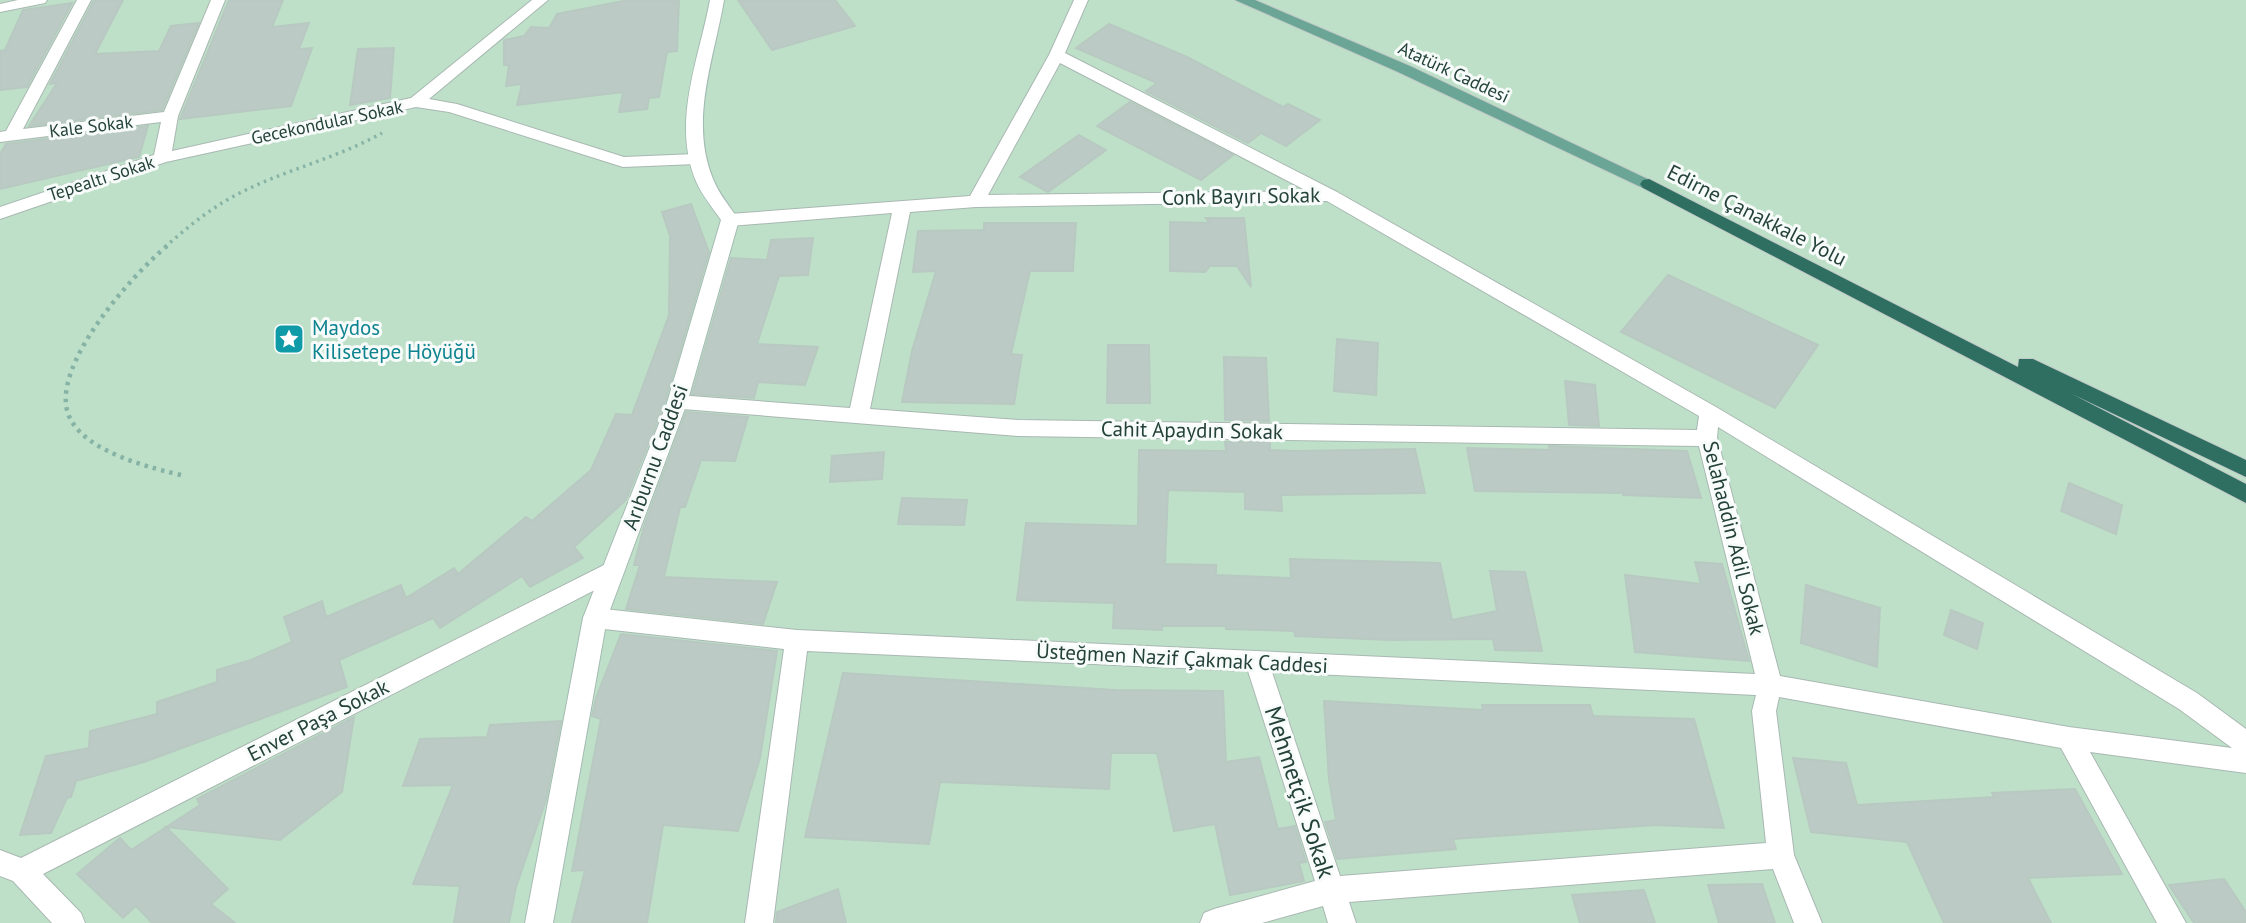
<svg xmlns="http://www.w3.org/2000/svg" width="2246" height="923" viewBox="0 0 2246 923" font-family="'PT Sans',sans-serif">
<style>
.green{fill:#bfe0c8}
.building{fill:#bbcac4;stroke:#b8c9c2;stroke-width:2}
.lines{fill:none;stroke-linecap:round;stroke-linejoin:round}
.street-casing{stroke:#a8b8b2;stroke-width:2}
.secondary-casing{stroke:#a4bbb3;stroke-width:2}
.primary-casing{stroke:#c2cac8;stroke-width:2}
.highway-casing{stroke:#c2cac8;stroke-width:2}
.path-far1{stroke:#86b3a5;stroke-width:3.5;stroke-dasharray:2.5 4.5;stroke-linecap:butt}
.path{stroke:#86b3a5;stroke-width:4.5;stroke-dasharray:3.5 5;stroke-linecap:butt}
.street{fill:#fff;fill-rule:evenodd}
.secondary{fill:#fff;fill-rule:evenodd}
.primary{fill:#6aa596;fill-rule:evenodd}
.highway{fill:#2f6f62;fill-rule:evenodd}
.labels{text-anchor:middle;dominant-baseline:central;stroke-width:6;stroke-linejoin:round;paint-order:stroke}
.far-street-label{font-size:18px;fill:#24423a;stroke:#f7fbf9}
.street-label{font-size:21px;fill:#24423a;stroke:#f7fbf9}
.culture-label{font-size:21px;fill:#0d838f;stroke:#f7fbf9;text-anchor:start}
.near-street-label{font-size:24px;fill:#24423a;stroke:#f7fbf9}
</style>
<rect width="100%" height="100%" fill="#e6efeb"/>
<rect class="green" x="0" y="0" width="2246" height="923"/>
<g class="building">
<polygon points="94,0 123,0 95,54 159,51 171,26 199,23 162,110 29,126 57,83 50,84"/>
<polygon points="229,0 283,0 272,27 309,23 299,49 312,48 291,106 180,119"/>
<polygon points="628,0 679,0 677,51 667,52 659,97 649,98 647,109 619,112 623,92 517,105 522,84 506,86 509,65 504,65 504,40 524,36 531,27 549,28 557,14"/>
<polygon points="738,0 835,0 855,26 772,50"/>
<polygon points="72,3 27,87 0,90 0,51 5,50 23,10"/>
<polygon points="1109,24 1187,57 1283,107 1288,104 1320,120 1286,146 1261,133 1248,143 1146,91 1157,83 1076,48"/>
<polygon points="394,48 390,98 350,105 358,49"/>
<polygon points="1130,102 1233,155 1201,180 1097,126"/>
<polygon points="148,126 139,157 0,189 0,154 6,144"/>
<polygon points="1079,135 1106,150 1048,192 1020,177"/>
<polygon points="691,204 709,252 665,402 626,500 574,547 583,558 530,587 522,576 440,628 433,618 339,660 347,687 144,762 76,781 71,797 67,798 51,833 20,835 46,756 89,748 90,731 157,714 157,702 217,682 217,670 251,660 292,642 284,617 322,601 326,617 401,585 406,598 454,568 458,574 526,517 532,521 591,470 616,414 632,415 669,315 670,236 662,212"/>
<polygon points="1206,218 1244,218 1251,287 1237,266 1210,266 1205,272 1170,271 1170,222 1209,223"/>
<polygon points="984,223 1076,223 1073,271 1030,271 1011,354 1022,355 1014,404 902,402 912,351 936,271 913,272 918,231 984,230"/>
<polygon points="813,238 808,275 779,276 757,344 818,347 805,385 758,382 754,398 692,394 731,258 767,260 771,240"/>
<polygon points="1668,275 1818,345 1775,408 1621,332"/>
<polygon points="1337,339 1378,343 1376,395 1334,391"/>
<polygon points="1108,345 1149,345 1150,403 1107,403"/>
<polygon points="1224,357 1266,358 1269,421 1225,420"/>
<polygon points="1565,381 1595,385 1599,426 1569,425"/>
<polygon points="686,412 748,417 735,461 701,460 685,507 680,507 664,577 777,582 763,624 626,609 640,565 634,565 645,523"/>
<polygon points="1225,442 1270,442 1270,450 1295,451 1415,449 1425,493 1281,495 1282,511 1245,509 1245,492 1168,490 1165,564 1216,565 1216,575 1291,578 1290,559 1440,563 1452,620 1497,611 1490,571 1525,572 1542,651 1495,650 1493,639 1390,640 1295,636 1294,631 1226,629 1226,626 1162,626 1162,630 1113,628 1114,603 1017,600 1026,523 1138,526 1139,450 1226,451"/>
<polygon points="1549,446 1687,451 1701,498 1623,495 1623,493 1475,491 1467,448 1550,450"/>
<polygon points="884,452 882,479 830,482 832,456"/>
<polygon points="2069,483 2122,505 2116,534 2061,511"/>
<polygon points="902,498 967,500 964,525 898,524"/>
<polygon points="1695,562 1722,564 1749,661 1635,652 1625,575 1701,584"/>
<polygon points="1806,585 1880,608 1877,667 1801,643"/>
<polygon points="1951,610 1983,623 1977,649 1944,635"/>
<polygon points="621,634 777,651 760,758 738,831 663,825 647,923 572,923 585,870 572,871 601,719 592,716 596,698"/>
<polygon points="843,673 1115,690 1223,691 1226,762 1259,757 1278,829 1295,826 1306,862 1299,863 1304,881 1230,895 1215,824 1174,831 1157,753 1111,753 1109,789 940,782 929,844 805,837"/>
<polygon points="1324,701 1483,710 1482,705 1590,705 1593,716 1694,719 1724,828 1656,825 1453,839 1456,849 1337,859 1325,822 1336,820 1329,780"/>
<polygon points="354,717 342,792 280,840 166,827 228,889 211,904 235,923 152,923 136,906 123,918 77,874 120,838 131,850 200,805 197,799"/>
<polygon points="561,721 546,800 516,887 509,923 454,923 460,886 413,884 453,785 403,786 420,739 487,737 490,725"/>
<polygon points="1793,758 1846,763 1857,805 1994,797 1992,793 2075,789 2122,874 2028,878 2051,923 1944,923 1907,842 1811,832"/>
<polygon points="2224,879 2246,912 2246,923 2194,923 2169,885"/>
<polygon points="1762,884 1775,923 1719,923 1708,885"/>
<polygon points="838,889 846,923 776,923 777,912"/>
<polygon points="1644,890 1655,923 1580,923 1572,895"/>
</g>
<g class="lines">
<g class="street-casing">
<g id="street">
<polygon points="18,0 47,0 45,3 0,12 0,4"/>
<polygon points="77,0 91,0 23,129 164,112 211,0 225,0 178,116 172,151 411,98 532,0 548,0 429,99 457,104 624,157 696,154 704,159 696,164 623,167 449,112 416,107 166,162 0,219 0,207 154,155 161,122 0,142 0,132 6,131"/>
<path d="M1074 0H1088L1065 53 1337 192 1716 407 2197 693 2246 729V773L2090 752 2186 923H2157L2061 748 1779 697 1776 711 1794 855 1822 923H1794L1773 869 1349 902 1356 923H1328L1323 906 1262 923H1200L1204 913 1214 909 1315 881 1248 671 807 651 773 923H745L784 649 595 628 587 625 583 618 587 611 595 608 797 630 1755 674 1699 446 1018 436 670 408 667 403 670 398 677 395 850 408 892 213 730 226 721 220 730 214 970 196 1049 55ZM1060 63 1307 191 988 195ZM1327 201 1699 416 1697 430 1018 420 870 409 910 212 976 207ZM1718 427 2179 709 2232 748 2069 727 1780 676 1717 438ZM1272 672 1756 695 1752 711 1766 843 1340 876Z"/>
<polygon points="614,560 622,562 625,569 622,576 43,874 81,913 85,923 52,923 13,881 0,876 0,850 21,858"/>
</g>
</g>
<g class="secondary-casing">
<path id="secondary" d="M710 0H724C714 59 689 121 713 179 719 194 730 207 739 220L687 403 607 618 553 923H525L583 618 667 403 721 220C712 207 701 194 695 179 672 120 699 59 710 0Z"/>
</g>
<g class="primary-casing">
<polygon id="primary" points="1235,0 1255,0 1410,66 1658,184 1655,188 1643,188 1398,72"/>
</g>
<g class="highway-casing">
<polygon id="highway" points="1649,179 2018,367 2019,359 2033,359 2246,460 2246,477 2072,394 2246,484 2246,503 1643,188 1640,184 1643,180"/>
</g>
<path class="path-far1" d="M165 247C190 225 217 203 248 189 292 168 339 157 382 133"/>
<path class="path" d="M167 246C133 274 48 368 69 416 84 452 151 468 185 476"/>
<use href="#street" class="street"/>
<use href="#secondary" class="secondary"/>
<use href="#primary" class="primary"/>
<use href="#highway" class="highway"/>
</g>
<defs>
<g id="sight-square" transform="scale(1.575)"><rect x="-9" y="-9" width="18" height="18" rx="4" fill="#0f9aa8" stroke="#f7fbf9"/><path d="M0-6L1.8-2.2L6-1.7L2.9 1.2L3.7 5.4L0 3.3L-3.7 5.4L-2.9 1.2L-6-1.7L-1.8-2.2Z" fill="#fff"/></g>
</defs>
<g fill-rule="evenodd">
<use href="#sight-square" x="289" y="339"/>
</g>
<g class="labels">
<g class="far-street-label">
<text transform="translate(1454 72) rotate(25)">Atatürk Caddesi</text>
<text transform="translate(327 122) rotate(-12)">Gecekondular Sokak</text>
<text transform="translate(91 126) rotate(-7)">Kale Sokak</text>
<text transform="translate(101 178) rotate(-18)">Tepealtı Sokak</text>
</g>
<g class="street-label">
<text transform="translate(1241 196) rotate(-1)">Conk Bayırı Sokak</text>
<text transform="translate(1757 215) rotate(27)">Edirne Çanakkale Yolu</text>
<text transform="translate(1192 430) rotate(1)">Cahit Apaydın Sokak</text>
<text transform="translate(655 457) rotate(-70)">Arıburnu Caddesi</text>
<text transform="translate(1734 538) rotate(76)">Selahaddin Adil Sokak</text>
<text transform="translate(1182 658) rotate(3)">Üsteğmen Nazif Çakmak Caddesi</text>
<text transform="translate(318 720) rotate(-27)">Enver Paşa Sokak</text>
</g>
<g class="culture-label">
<text x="312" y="327">Maydos<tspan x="312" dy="24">Kilisetepe Höyüğü</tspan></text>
</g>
<g class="near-street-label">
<text transform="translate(1300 792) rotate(72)">Mehmetçik Sokak</text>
</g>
</g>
</svg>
